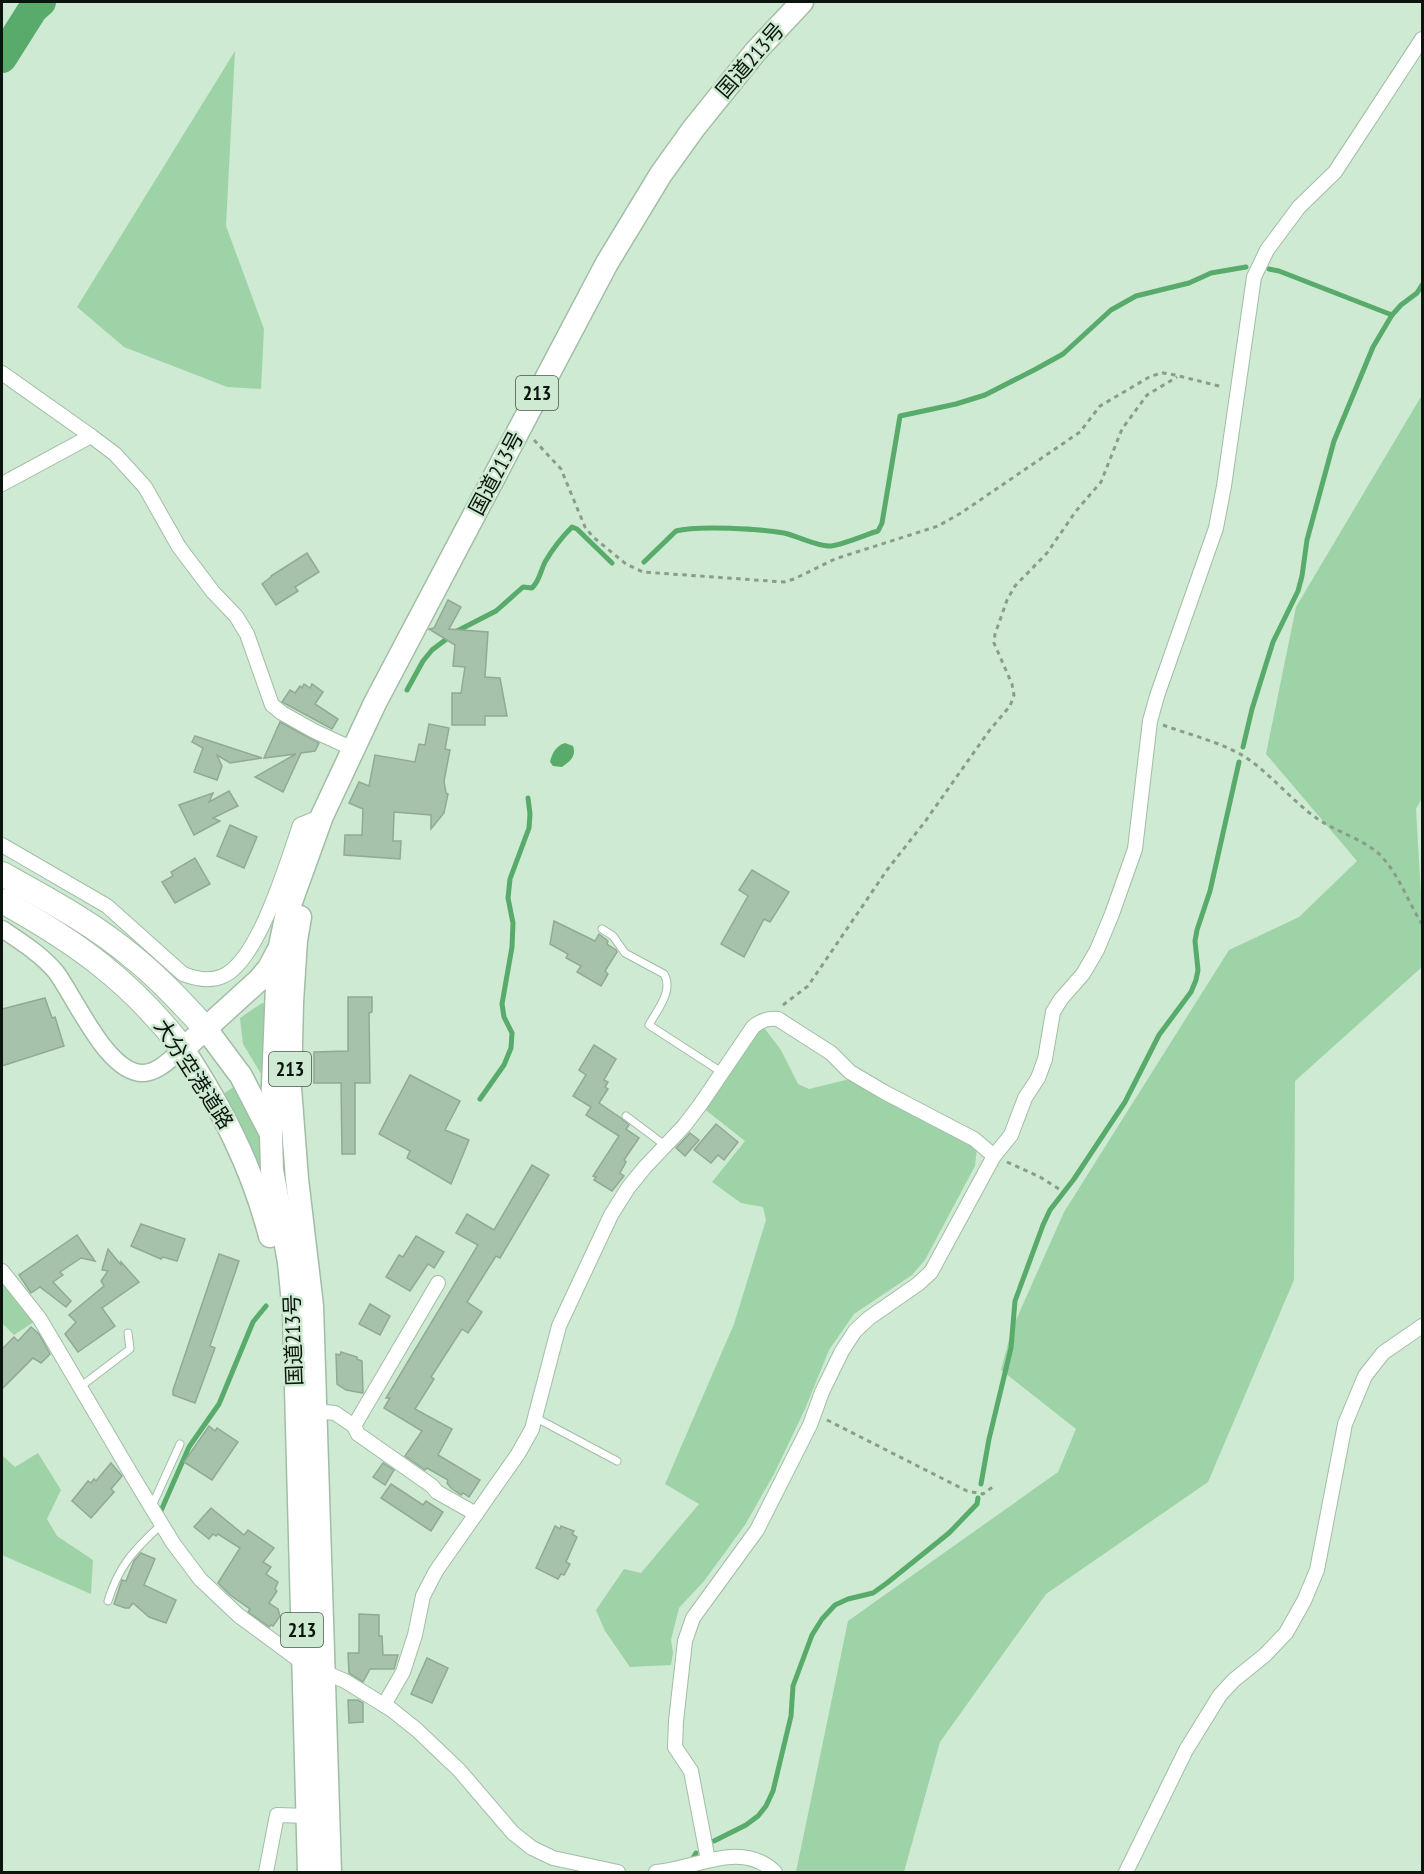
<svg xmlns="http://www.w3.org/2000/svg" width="1424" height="1874" viewBox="0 0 1424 1874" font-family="'PT Sans Narrow','Noto Sans JP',sans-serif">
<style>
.green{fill:#9ed3a7}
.water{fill:#59ab6b}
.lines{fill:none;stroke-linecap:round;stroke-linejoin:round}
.stream{stroke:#59ab6b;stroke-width:5}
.river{stroke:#59ab6b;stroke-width:30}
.building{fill:#a7c2aa;stroke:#90aa94;stroke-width:1.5}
.service-casing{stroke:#a2bda6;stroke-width:9}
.minor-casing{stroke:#a2bda6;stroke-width:16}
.tertiary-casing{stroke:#a2bda6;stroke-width:19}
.trunk-casing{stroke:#a2bda6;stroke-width:25}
.motorway-casing{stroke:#a2bda6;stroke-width:26}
.path{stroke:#889d8b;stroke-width:3;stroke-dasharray:4.5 4.5;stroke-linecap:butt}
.service{stroke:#fff;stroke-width:7}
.minor{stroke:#fff;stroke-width:14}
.tertiary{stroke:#fff;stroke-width:16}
.trunk{stroke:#fff;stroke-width:22}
.motorway{stroke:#fff;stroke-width:24}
.labels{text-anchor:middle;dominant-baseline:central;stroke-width:5;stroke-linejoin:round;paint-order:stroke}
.shield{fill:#ceead2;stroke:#465548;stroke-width:1.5}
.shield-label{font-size:20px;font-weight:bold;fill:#0c150d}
.street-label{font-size:21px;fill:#0c150d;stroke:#ceead2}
</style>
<rect width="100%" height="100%" fill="#ceead2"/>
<g class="green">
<polygon points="235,51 226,226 264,329 261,389 227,387 124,347 77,307"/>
<polygon points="1422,395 1422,798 1416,809 1422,911 1422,967 1295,1081 1294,1280 1208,1482 1046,1594 940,1742 904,1872 796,1872 848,1621 1058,1472 1076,1429 1001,1370 1012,1329 1064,1212 1229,950 1299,917 1357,861 1266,754 1296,607"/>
<polygon points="262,1003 268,1004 263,1077 243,1044 240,1018"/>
<polygon points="762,1025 781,1050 798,1084 809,1089 854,1078 977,1147 975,1166 925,1260 912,1275 854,1314 829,1350 805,1409 774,1474 745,1525 704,1581 679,1608 671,1640 673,1653 671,1665 630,1667 605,1631 596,1610 624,1569 641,1573 699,1504 665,1484 734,1324 766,1220 763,1207 741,1203 712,1182 745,1141 703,1108"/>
<polygon points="235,1086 265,1145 261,1171 241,1125 223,1094"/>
<polygon points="2,1278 35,1321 14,1335 2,1323"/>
<polygon points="38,1453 61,1490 47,1519 57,1536 93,1560 91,1594 2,1555 2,1455 15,1467"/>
</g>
<path class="water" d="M565 743 573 746C577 756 569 762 562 767L553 766 550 762C552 753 556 746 565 743Z"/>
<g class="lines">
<g class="stream">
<polyline points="1269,269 1279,271 1392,315"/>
<path d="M644 562 676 531C698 525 761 529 784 533 797 536 817 546 829 546 840 546 867 534 878 531L882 523 900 416 956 404 985 395 1036 369 1063 354 1111 310 1136 296 1189 283 1211 273 1246 267"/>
<path d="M407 690 423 661 432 650 457 631 496 611 523 587 532 588C540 580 540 572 545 562 552 550 562 537 572 527L577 529 612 563"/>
<polyline points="1243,747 1252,709 1273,642 1298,591 1302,576 1307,540 1334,441 1373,347 1392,315 1401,305 1417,293 1422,285"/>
<polyline points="480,1099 504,1065 511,1048 512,1033 504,1017 502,1004 512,947 513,923 508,898 510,879 529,828 530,814 528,798"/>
<polyline points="981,1484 989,1439 1011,1348 1015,1301 1043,1225 1050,1210 1074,1179 1125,1102 1159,1035 1191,992 1196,980 1198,970 1195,941 1197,930 1210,891 1239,762"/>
<polyline points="160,1513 189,1447 219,1404 253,1322 266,1306"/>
<polyline points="714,1841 746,1825 758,1816 766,1806 773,1791 791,1716 793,1686 812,1635 822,1619 835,1605 848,1599 873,1593 887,1583 949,1533 977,1504 978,1498"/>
<polyline points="692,1860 696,1853"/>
</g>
<polyline class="river" points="2,58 33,9 41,2"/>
</g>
<g class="building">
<polygon points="307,553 319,572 295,587 298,591 276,605 262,584 271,577 271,576"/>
<polygon points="448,600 461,607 449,629 488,632 485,677 500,678 507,716 485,716 485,725 452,725 452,693 461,693 465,667 453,666 455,645 429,629 434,628"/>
<polygon points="304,684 310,688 312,684 323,692 315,704 338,719 332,729 282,702 290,690 295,693 300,686 302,688"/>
<polygon points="280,722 319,743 315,751 301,753 283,792 255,777 296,754 264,758"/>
<polygon points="429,724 449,728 445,749 450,750 444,781 446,793 448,794 444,813 431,829 431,815 394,812 393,841 401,841 400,859 344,855 345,835 362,835 363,809 349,803 359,782 369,786 375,755 415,762 419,744 425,745"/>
<polygon points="195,736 262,758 230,763 217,755 222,766 217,780 194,772 203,748 192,742"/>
<polygon points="229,791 238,806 213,818 220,821 194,835 179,805 213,793 209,802"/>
<polygon points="230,825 257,837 244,868 217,856"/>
<polygon points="195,858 210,884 175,903 162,882 173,876 171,872"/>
<polygon points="752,870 789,892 770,922 764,919 744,957 721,944 748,896 739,890"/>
<polygon points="554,921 595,941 599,934 608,941 607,944 616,950 617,952 605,971 608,974 601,986 577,972 581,966 566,958 568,954 550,944"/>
<polygon points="348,997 372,997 372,1012 369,1013 370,1083 355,1083 355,1154 342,1154 341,1083 314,1083 314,1052 348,1051"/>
<polygon points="45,998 52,1018 55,1017 64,1046 2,1066 2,1009"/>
<polygon points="594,1045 616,1059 604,1080 608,1082 605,1087 608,1089 599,1103 621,1118 629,1125 626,1129 639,1138 624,1160 626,1162 620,1173 624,1176 612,1191 594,1180 596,1177 593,1176 619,1136 586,1115 591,1107 573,1096 586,1075 579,1070"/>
<polygon points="410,1075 460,1101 445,1130 469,1140 451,1184 407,1158 410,1151 379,1134"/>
<polygon points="716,1124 738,1142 724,1160 718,1155 711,1163 694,1150"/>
<polygon points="690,1133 699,1140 685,1156 676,1148"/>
<polygon points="532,1165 549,1175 500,1258 496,1256 467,1302 482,1312 468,1333 462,1329 431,1377 434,1379 415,1409 452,1429 438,1455 480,1480 469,1497 463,1493 461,1495 451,1488 447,1483 448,1480 427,1468 425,1470 405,1456 422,1431 384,1408 390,1398 386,1398 478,1245 456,1233 467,1214 494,1230"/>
<polygon points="141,1224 185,1239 177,1261 163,1257 161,1259 131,1246"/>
<polygon points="77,1235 95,1261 81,1258 60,1272 63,1275 53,1282 71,1301 66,1307 40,1287 31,1293 19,1275"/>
<polygon points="416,1236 444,1252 434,1268 428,1264 410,1291 386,1277 399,1255 403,1257"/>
<polygon points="108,1249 121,1265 121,1262 139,1282 102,1308 115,1326 78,1352 65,1334 76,1322 69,1315 104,1286 101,1281 108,1271 102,1270"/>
<polygon points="219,1254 239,1261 210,1346 215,1348 195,1403 173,1395 173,1390"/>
<polygon points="370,1304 390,1316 380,1335 359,1324"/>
<polygon points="31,1327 39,1334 50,1354 41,1363 33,1358 2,1389 2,1349 14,1337 18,1341"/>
<polygon points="341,1352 357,1357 357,1359 362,1361 363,1393 346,1390 337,1384 336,1354 340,1355"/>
<polygon points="209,1426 215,1431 217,1428 238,1442 212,1480 184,1462"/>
<polygon points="111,1463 122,1476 111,1489 114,1492 91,1518 72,1501 88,1481 91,1483 94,1479 96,1481"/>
<polygon points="383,1463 394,1470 385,1485 373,1477"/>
<polygon points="391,1484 423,1505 426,1501 443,1512 431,1531 381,1498"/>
<polygon points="211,1508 244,1535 248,1530 274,1548 263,1562 271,1567 266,1574 278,1582 275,1589 277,1591 269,1603 278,1609 280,1616 273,1626 271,1625 269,1627 248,1612 250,1609 230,1595 218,1583 240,1548 218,1534 216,1536 213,1534 209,1539 194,1527"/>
<polygon points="555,1526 560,1529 561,1526 574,1531 572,1534 577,1537 566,1562 570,1564 564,1575 561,1574 558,1579 536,1568"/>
<polygon points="141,1553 155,1559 144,1585 176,1600 166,1623 149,1617 133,1603 129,1608 125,1608 114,1604 122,1580 126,1581 134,1561"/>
<polygon points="359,1614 379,1615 379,1636 382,1636 383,1655 398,1655 394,1669 370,1669 363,1682 349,1673 348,1653 359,1653"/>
<polygon points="427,1658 448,1668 432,1703 411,1694"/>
<polygon points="348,1700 358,1700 363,1703 363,1722 349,1723"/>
</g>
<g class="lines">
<g class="service-casing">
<g id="service">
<path d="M602 929 613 936 625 953 664 974C674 991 657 1010 649 1025L723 1073"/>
<polyline points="626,1116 666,1146"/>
<polyline points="80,1387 130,1349 128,1333"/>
<polyline points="536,1421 540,1420 617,1461"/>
<polyline points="151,1508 180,1444"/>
<path d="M108 1601C119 1565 134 1550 162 1524"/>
</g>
</g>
<g class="minor-casing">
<g id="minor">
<polyline points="2,373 91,436 115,454 145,487 179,547 213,592 236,616 247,634 272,705 282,713 314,731 353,749"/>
<polyline points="2,484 91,436"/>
<path d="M2 845 107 906 183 974C196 979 210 982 223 976 259 960 287 862 300 825L322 816"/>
<polyline points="2,1271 40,1319 133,1477 173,1543 200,1579 238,1615 303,1663 345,1681 392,1710 417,1730 459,1770 513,1833 532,1848 553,1858 618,1872"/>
<polyline points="316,1411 335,1413 354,1426 438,1283"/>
<polyline points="354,1426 358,1434 432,1486 437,1492 476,1514"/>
<path d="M384 1705 403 1672 415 1635 423 1596 436 1571 518 1454 532 1429 559 1326 611 1215 628 1188 645 1167 684 1126 700 1105 753 1027C761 1020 768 1018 778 1019L831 1053 850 1072 884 1092 974 1139 994 1156"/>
<polyline points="708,1860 691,1771 675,1747 676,1721 685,1641 693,1618 757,1530 810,1425 822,1392 842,1351 855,1331 869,1318 918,1284 931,1272 994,1156 1011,1135 1025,1098 1038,1078 1045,1059 1053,1012 1061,999 1083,974 1097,950 1112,914 1135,849 1150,721 1157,696 1216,528 1224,486 1254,277 1267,250 1299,207 1335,172 1422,39"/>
<polyline points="266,1872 277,1815 308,1816"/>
<path d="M656 1872C696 1869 740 1839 775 1872"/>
<polyline points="1126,1872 1186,1750 1220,1695 1234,1680 1265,1655 1286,1633 1304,1601 1317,1570 1345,1424 1365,1376 1383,1353 1422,1326"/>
</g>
</g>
<g class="tertiary-casing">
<path id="tertiary" d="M2 929C20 941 42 955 56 972 76 999 108 1075 144 1073 159 1072 171 1058 183 1049"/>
</g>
<g class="trunk-casing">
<g id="trunk">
<polyline points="300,917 296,940 292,1002 290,1088 297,1179 312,1306 330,1872"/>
<polyline points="206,1029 241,1076 270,1132"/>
<path d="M270 1236C252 1166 222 1109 183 1049L259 980 269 968 278 951"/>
<polyline points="309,1872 294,1314 289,1262 272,1170 271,1135 277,985 280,946 287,913 322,816 375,703 607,263 661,174 694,128 756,51 802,2"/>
</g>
</g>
<g class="motorway-casing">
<g id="motorway">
<path d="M2 874C47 899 94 924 134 958 160 979 183 1004 206 1029"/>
<path d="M2 901C76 942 131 981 183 1049"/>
</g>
</g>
<g class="path">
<polyline points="534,440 561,469 585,527 593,537 626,564 643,572 784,582 794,579 835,559 938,526 961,513 1080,432 1100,406 1151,376 1163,373 1175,375 1223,387"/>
<path d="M1163 725C1190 735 1221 742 1245 757 1271 774 1290 799 1315 817 1335 832 1367 840 1382 857 1400 877 1408 902 1422 924"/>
<polyline points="783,1005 808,986 887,870 924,823 989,731 1010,706 1014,695 1012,684 994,643 995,634 1007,600 1015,586 1047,553 1076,511 1101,482 1122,429 1147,395 1177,377"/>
<polyline points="1007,1162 1040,1177 1059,1189"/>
<polyline points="827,1420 967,1491 983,1494 994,1486"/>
</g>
<use href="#service" class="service"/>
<use href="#minor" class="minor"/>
<use href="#tertiary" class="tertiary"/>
<use href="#trunk" class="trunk"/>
<use href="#motorway" class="motorway"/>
</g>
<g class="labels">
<g class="shield">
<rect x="516" y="376" width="42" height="34" rx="4.5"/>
<rect x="269" y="1052" width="42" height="34" rx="4.5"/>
<rect x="281" y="1613" width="42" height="34" rx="4.5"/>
</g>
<g class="shield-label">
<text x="537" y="393">213</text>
<text x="290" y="1069">213</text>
<text x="302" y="1630">213</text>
</g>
<g class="street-label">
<text transform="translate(750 60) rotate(-49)">国道213号</text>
<text transform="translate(496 473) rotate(-62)">国道213号</text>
<text transform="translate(194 1074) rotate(57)">大分空港道路</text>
<text transform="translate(293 1340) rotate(-92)">国道213号</text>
</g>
</g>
<rect width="1424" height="1874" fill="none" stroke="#0c150d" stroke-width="6"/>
</svg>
